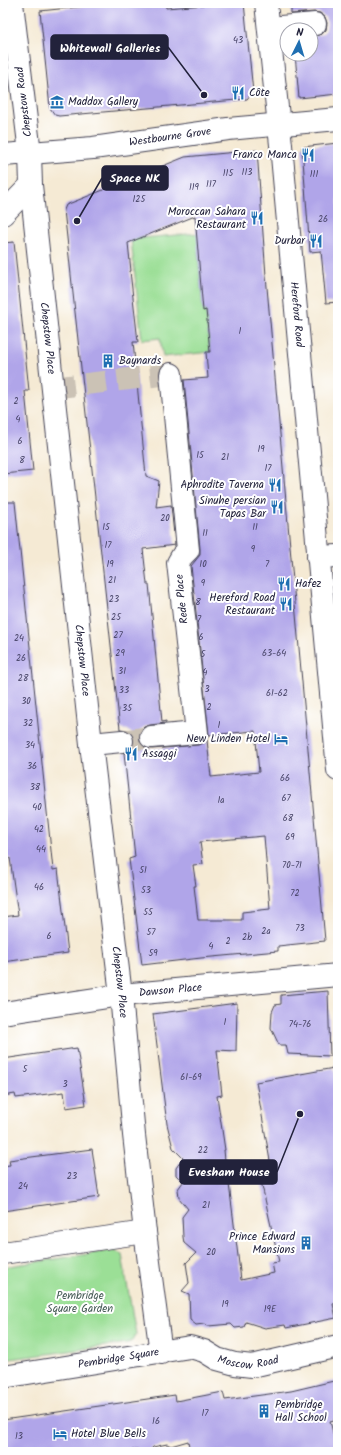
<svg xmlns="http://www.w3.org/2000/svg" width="341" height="1455" viewBox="0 0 341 1455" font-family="Kalam,sans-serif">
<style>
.green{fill:#9bdf96;stroke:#5e8068}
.building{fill:#b0a5e9;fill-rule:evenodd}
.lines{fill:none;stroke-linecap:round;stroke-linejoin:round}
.minor-tunnel{stroke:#cbc2b5;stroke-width:22;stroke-dasharray:22 11;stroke-linecap:butt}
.minor-casing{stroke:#424052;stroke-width:24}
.major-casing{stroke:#424052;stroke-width:24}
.minor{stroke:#fff;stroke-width:22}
.major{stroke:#fff;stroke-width:22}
.labels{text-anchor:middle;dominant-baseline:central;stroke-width:4;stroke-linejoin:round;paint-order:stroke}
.number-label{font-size:9px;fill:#464366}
.poi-label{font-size:11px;fill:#22223b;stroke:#fff;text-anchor:end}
.street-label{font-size:11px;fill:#22223b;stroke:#fff}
.park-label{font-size:11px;fill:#465b56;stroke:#fff}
.leader{fill:none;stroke:#22223b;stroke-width:1.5}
.callout-dot{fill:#22223b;stroke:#fff;stroke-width:1.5}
.callout{fill:#22223b;stroke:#22223b;stroke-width:1.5}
.callout-label{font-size:12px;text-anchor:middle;font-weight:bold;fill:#fff}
</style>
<rect width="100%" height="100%" fill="#fff"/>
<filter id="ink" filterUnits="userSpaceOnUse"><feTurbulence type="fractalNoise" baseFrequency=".025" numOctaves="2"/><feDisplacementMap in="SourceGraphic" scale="8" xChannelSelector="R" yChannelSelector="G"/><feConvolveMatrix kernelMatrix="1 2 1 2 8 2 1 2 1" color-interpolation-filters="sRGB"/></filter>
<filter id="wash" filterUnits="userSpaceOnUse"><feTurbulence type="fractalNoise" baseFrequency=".012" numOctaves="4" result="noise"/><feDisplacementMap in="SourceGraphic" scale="16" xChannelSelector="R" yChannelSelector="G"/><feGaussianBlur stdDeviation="0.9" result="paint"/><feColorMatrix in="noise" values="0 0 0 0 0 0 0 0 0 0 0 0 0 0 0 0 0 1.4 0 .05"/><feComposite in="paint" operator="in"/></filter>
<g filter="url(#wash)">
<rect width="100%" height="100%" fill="#f5ead4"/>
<g class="green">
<polygon points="200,233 202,251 198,252 203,310 206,310 210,352 163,357 160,338 142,340 131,239"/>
<polygon points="115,1250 122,1255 136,1334 132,1341 128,1343 3,1360 3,1267"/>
</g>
<g id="blocks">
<g class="building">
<polygon points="116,3 165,3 166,8 205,5 205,3 244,3 253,92 247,99 59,116 55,115 50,108 40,11"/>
<polygon points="291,3 338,3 338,94 299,98 295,54 311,54 311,37 322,34 326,30 327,23 325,17 320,13 314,12 291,14"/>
<polygon points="338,143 338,302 326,303 321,251 310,252 302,147"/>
<path d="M257 150 266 276 325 941 278 946V951L201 958 142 965 129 859 135 857 124 753 130 751 133 747 134 739 132 734 128 730 120 729 64 210 66 205 185 157ZM195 216 203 311 206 310 210 352H206L208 378 184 380 200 549V555L191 566 209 735 255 731 259 772 211 777 207 740 204 743 198 745 152 749 145 748 141 744 139 738 140 731 144 727 150 725 166 723V721L162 722 149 584H147L143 549 175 545 171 505 156 507 159 481 146 476 133 342H138L130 271H131L128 243ZM264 836 270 909 242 912V920H198L194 886H196L193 865 203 864 200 842Z"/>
<polygon points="14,242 29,391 25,391 33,471 3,474 3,243"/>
<polygon points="3,502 15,502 53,870 58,869 68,953 3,962 3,917 18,915 10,858 3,859"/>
<polygon points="328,991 330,1056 288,1054 286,1045 279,1045 271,1028 272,1012 275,1005 281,1004 281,995"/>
<polygon points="237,1003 236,1051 217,1050 222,1095 217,1096 225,1150 224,1150 227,1182 229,1184 241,1280 274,1273 272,1263 279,1262 261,1181 261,1174 272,1172 256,1082 334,1068 338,1090 338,1303 333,1304 336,1318 286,1328 285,1325 265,1328 246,1322 244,1327 235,1328 231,1324 208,1326 204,1324 196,1325 190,1320 189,1294 182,1291 189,1283 186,1263 196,1253 184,1243 183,1237 182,1217 188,1209 179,1198 178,1189 183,1182 176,1175 176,1168 183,1158 173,1148 167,1124 153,1014"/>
<polygon points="77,1048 86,1105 66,1108 64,1092 16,1098 15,1094 3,1096 3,1059"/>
<polygon points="92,1149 99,1197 3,1211 3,1166 10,1165 9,1160"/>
<polygon points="338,1380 338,1419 330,1421 338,1452 190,1452 188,1441 171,1446 167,1444 153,1447 149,1451 145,1452 142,1452 137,1449 126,1452 3,1452 3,1420 175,1395 176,1401 223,1392 225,1400 291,1391"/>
</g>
</g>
</g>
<g filter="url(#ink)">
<use href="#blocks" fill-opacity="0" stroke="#424052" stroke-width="1"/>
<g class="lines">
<g class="minor-tunnel">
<polyline points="52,388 171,374"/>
<polyline points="122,741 151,737"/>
</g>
<g class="minor-casing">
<g id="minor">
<path id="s1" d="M266 3 281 145 338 770"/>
<polyline points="269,28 315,24"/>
<polyline points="3,155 30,153"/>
<path id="s2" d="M31 185 91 744 121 995 134 1135 145 1232 161 1353"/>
<polyline points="318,557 338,556"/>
<polyline points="151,737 197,733 178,563 182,556 188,550 171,374"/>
<polyline points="91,744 122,741"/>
<path id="s3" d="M3 1013 121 995 338 975"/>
<polyline points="3,1253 145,1232"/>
<path id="s4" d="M3 1377 190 1347 204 1351 217 1359 235 1364 252 1366 338 1346"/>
</g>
</g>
<g class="major-casing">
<g id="major">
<path id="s5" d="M30 153 93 148 228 129 338 119"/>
<polyline points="3,214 31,185 30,153 12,3"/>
</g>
</g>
<use href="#minor" class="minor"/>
<use href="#major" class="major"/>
</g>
</g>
<defs>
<g id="restaurant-bare" transform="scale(1.08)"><path d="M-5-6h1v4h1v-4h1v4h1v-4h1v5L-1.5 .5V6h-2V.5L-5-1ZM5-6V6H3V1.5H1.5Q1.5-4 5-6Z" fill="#1f6fb2" stroke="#fff" stroke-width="2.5" paint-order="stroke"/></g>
<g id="museum-bare" transform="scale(1.08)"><path d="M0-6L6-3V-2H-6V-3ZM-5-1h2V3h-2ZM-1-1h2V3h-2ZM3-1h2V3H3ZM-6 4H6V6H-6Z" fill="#1f6fb2" stroke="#fff" stroke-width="2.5" paint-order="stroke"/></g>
<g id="building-bare" transform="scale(1.08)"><path d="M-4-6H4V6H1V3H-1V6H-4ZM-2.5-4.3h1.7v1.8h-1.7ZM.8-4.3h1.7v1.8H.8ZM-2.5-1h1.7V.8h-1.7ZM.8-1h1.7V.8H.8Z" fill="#1f6fb2" stroke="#fff" stroke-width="2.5" paint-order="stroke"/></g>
<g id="hotel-bare" transform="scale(1.08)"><path d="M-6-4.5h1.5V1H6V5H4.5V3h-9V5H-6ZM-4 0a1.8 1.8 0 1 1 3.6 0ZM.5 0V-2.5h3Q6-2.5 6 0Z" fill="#1f6fb2" stroke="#fff" stroke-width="2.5" paint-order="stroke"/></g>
</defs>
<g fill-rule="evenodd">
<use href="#restaurant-bare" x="238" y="93"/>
<use href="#museum-bare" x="57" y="102"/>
<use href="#restaurant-bare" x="308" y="155"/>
<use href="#restaurant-bare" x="257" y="218"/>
<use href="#restaurant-bare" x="316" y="241"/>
<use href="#building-bare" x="108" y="361"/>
<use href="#restaurant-bare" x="275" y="485"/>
<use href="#restaurant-bare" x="277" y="507"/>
<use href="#restaurant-bare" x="284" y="584"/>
<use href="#restaurant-bare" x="286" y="604"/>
<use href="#hotel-bare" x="281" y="739"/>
<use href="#restaurant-bare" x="131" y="754"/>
<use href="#building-bare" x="306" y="1243"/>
<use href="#building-bare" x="264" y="1411"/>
<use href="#hotel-bare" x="60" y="1434"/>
</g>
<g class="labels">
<g class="number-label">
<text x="238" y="40">43</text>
<text x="247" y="172">113</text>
<text x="228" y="173">115</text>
<text x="314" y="174">111</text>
<text x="211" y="184">117</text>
<text x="194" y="187">119</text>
<text x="139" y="199">125</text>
<text x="323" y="219">26</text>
<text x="240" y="331">1</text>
<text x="16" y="401">2</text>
<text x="18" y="419">4</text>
<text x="20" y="441">6</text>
<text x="261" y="449">19</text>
<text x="200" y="455">15</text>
<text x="225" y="457">21</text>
<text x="22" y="460">8</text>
<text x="268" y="468">17</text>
<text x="165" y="518">20</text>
<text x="106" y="527">15</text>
<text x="255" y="527">11</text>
<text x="205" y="533">11</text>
<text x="108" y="545">17</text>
<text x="253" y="549">9</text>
<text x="110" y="564">19</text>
<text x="203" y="564">10</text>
<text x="267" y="564">7</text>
<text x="112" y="580">21</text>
<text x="203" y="583">9</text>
<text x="114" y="599">23</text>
<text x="198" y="602">8</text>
<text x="116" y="617">25</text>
<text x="199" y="619">7</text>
<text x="118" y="635">27</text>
<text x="201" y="637">6</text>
<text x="19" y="638">24</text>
<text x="120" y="653">29</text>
<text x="274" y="653">63-64</text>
<text x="203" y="654">5</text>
<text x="21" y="658">26</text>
<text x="122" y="671">31</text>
<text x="205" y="672">4</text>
<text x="23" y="678">28</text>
<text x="207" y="689">3</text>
<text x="124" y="690">33</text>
<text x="277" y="693">61-62</text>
<text x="26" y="701">30</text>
<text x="209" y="707">2</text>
<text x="127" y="708">35</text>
<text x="28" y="723">32</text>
<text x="219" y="725">1</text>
<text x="30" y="745">34</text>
<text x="32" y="766">36</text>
<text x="285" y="778">66</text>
<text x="35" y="787">38</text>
<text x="286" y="798">67</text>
<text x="221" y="800">1a</text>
<text x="37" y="807">40</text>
<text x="288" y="818">68</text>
<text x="39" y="829">42</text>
<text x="290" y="837">69</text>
<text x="41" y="849">44</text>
<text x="292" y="865">70-71</text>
<text x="143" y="870">51</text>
<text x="39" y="887">46</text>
<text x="146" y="890">53</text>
<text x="295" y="893">72</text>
<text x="148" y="912">55</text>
<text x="300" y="928">73</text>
<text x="266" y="931">2a</text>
<text x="151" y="932">57</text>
<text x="49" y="936">6</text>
<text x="247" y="937">2b</text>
<text x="228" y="941">2</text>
<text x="211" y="946">4</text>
<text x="153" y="953">59</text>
<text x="225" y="1022">1</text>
<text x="300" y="1024">74-76</text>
<text x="25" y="1069">5</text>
<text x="191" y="1077">61-69</text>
<text x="65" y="1084">3</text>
<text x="203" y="1150">22</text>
<text x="72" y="1176">23</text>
<text x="23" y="1186">24</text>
<text x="206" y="1205">21</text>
<text x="211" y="1252">20</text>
<text x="225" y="1304">19</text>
<text x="270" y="1309">19E</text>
<text x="205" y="1413">17</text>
<text x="156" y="1421">16</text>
<text x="19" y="1436">13</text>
</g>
<g class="poi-label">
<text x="249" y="93" text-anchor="start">Côte</text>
<text x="68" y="102" text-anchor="start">Maddox Gallery</text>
<text x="297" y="155">Franco Manca</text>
<text x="246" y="212">Moroccan Sahara<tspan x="246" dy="13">Restaurant</tspan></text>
<text x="305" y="241">Durbar</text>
<text x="119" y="361" text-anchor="start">Baynards</text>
<text x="264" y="485">Aphrodite Taverna</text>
<text x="266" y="501">Sinuhe persian<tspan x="266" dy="13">Tapas Bar</tspan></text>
<text x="295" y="584" text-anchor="start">Hafez</text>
<text x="275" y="598">Hereford Road<tspan x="275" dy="13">Restaurant</tspan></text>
<text x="270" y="739">New Linden Hotel</text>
<text x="142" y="754" text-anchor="start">Assaggi</text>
<text x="295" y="1237">Prince Edward<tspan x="295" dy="13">Mansions</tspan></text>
<text x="275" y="1405" text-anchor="start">Pembridge<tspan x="275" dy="13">Hall School</tspan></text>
<text x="71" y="1434" text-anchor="start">Hotel Blue Bells</text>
</g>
<g class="street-label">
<text transform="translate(24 102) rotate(-97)">Chepstow Road</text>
<text stroke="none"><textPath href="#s5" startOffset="141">Westbourne Grove</textPath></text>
<text stroke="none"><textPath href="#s1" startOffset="313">Hereford Road</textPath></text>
<text stroke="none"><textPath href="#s2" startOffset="154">Chepstow Place</textPath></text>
<text transform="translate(182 599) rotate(-96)">Rede Place</text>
<text stroke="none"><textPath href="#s2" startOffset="478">Chepstow Place</textPath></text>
<text stroke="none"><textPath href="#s2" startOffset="802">Chepstow Place</textPath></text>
<text stroke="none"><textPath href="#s3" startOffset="169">Dawson Place</textPath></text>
<text stroke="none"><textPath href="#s4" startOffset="117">Pembridge Square</textPath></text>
<text stroke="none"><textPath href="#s4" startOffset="251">Moscow Road</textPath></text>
</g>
<g class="park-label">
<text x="80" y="1296">Pembridge<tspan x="80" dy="13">Square Garden</tspan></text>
</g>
</g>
<path class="leader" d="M204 95L168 47M77 221L102 178M300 1114L277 1172"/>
<g class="callout-dot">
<circle cx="204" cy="95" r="4"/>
<circle cx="77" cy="221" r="4"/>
<circle cx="300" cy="1114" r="4"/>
</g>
<g class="callout">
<rect x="51" y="35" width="117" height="24" rx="4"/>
<rect x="102" y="166" width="66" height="24" rx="4"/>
<rect x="180" y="1160" width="97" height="24" rx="4"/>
</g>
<g class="callout-label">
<text x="110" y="52">Whitewall Galleries</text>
<text x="135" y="182">Space NK</text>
<text x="229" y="1176">Evesham House</text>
</g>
<rect width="341" height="1455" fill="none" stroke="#fff" stroke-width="16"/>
<g transform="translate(299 42) rotate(5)"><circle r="19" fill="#ffffff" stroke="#a7a7b1"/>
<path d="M0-3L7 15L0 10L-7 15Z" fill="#1f6fb2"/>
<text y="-6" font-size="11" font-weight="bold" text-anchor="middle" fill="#22223b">N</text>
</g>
</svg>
